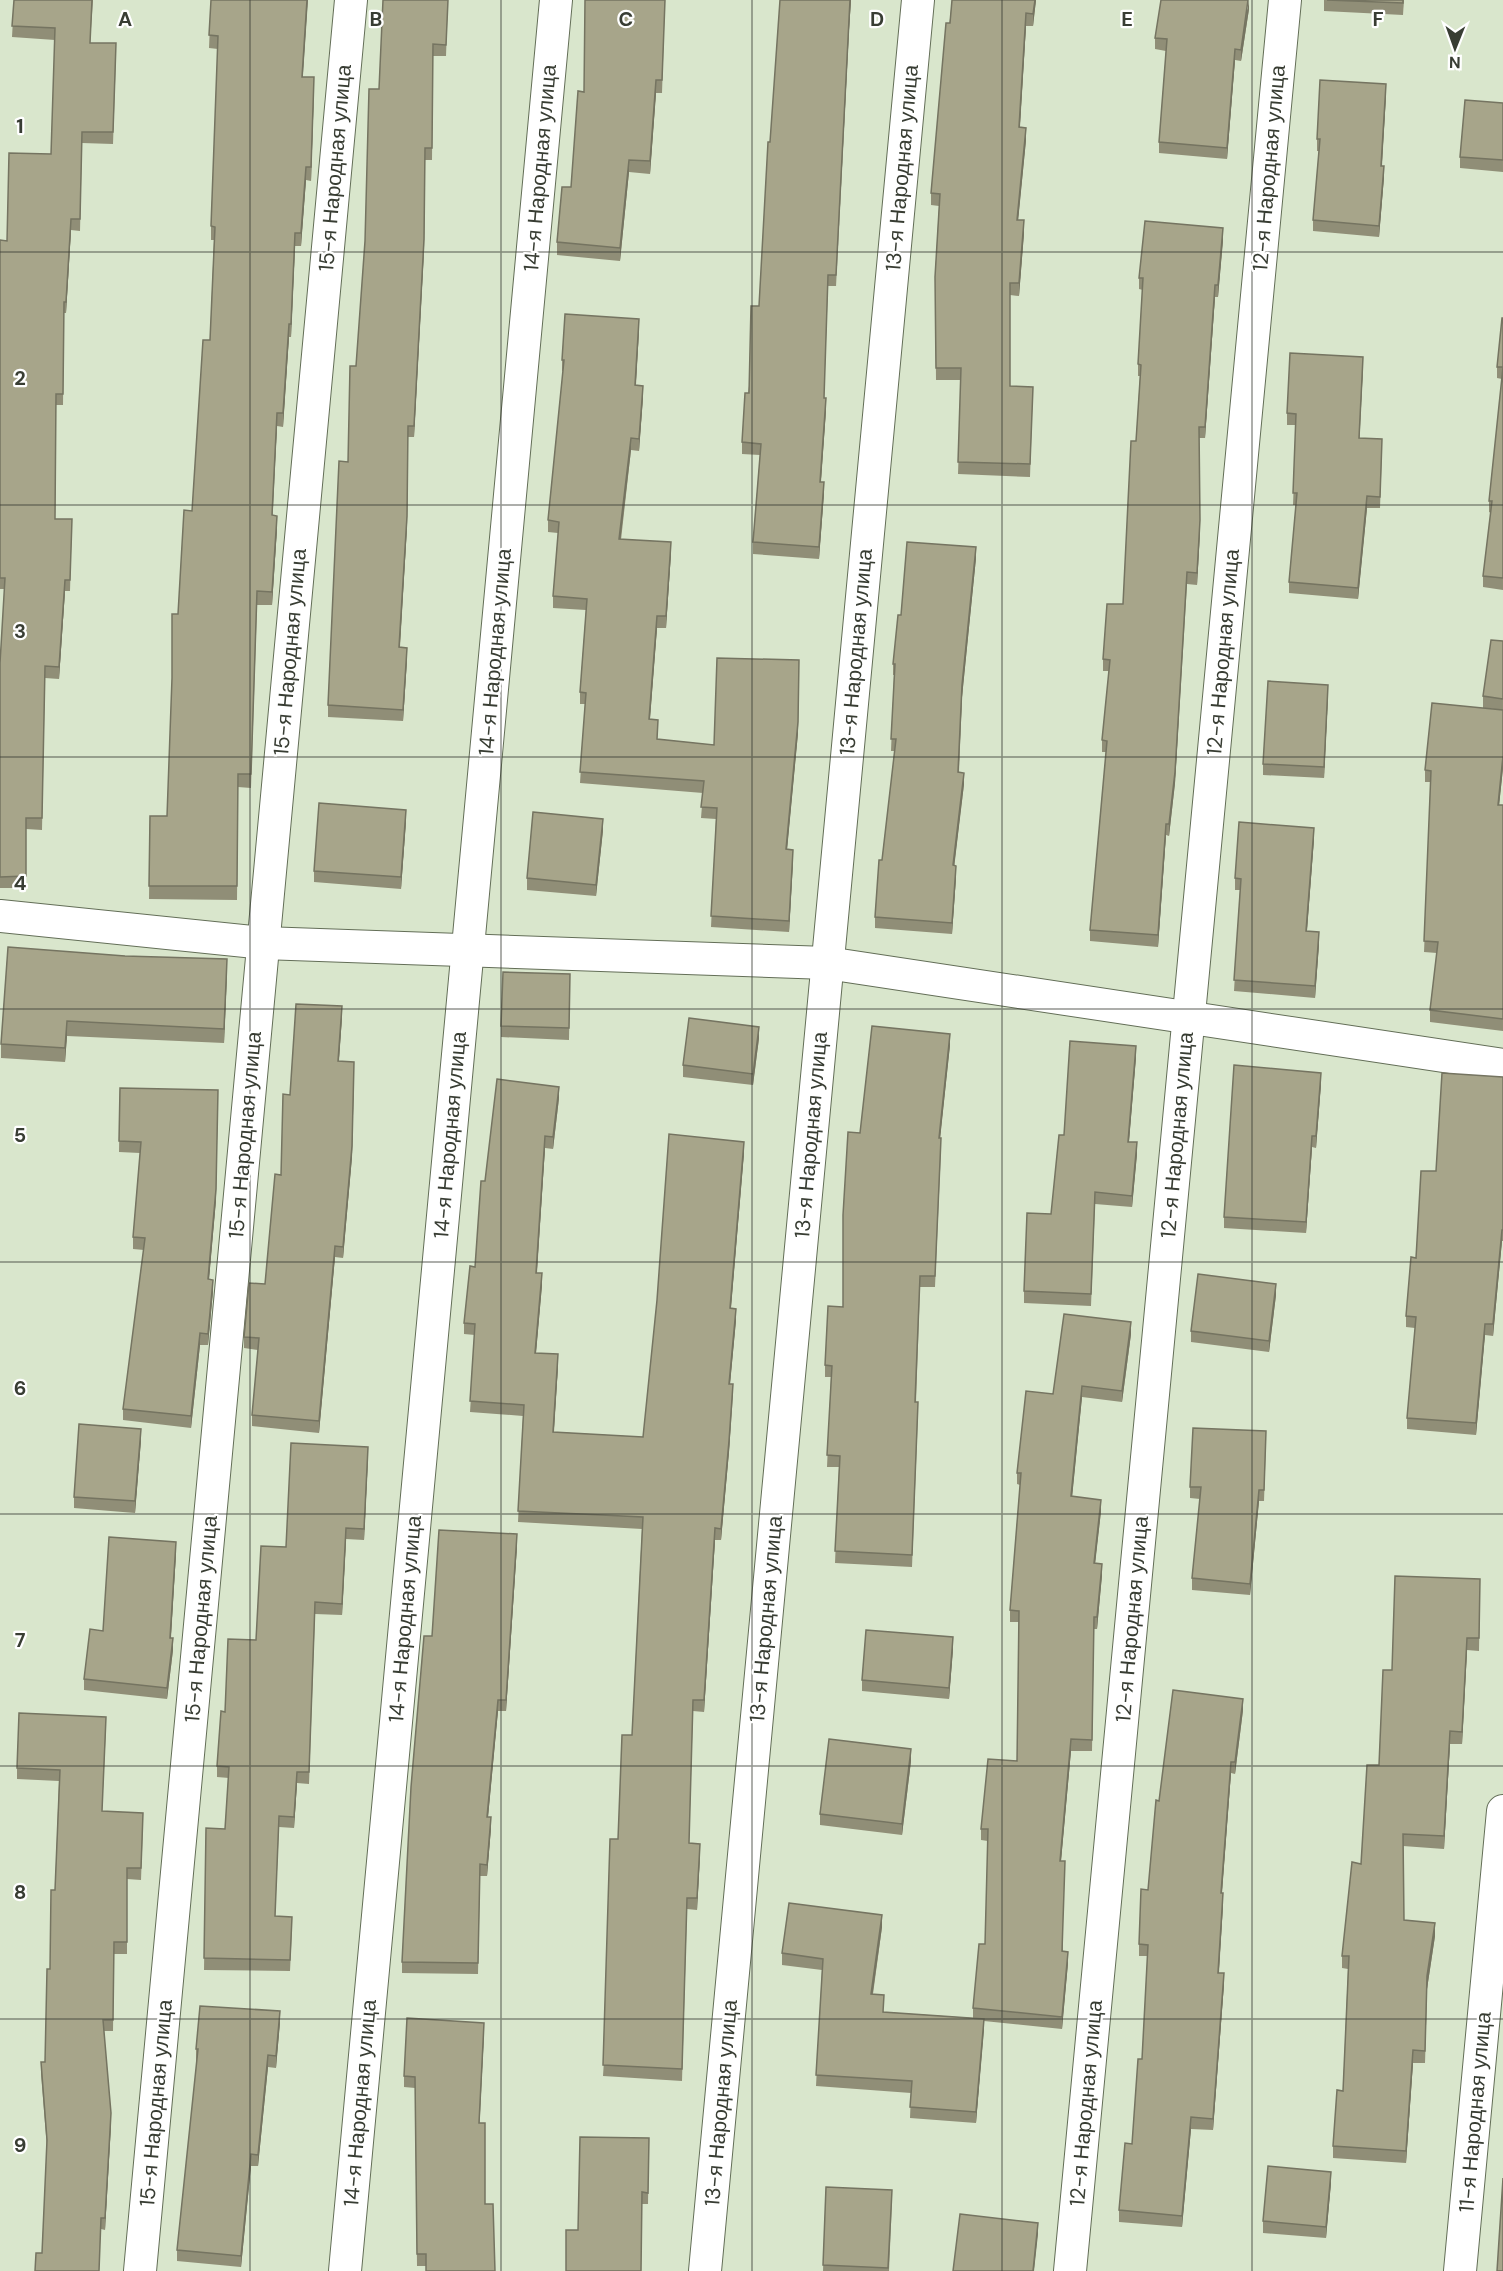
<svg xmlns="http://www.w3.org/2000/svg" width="1503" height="2271" viewBox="0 0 1503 2271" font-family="'DM Sans',sans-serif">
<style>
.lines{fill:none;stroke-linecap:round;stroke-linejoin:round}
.street-casing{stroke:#636e57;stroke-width:34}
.street{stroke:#fff;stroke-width:32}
.wall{fill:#908e77}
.shaded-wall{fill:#757461}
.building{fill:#a7a58a;stroke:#757461;stroke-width:1.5}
.grid{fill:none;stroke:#383d33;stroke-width:1.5;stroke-opacity:0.55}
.labels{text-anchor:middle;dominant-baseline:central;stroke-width:4.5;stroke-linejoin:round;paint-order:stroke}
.street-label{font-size:21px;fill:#383d33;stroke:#fff}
.grid-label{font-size:20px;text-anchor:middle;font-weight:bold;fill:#383d33;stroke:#fff;stroke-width:4.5;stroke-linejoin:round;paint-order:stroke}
</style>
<rect width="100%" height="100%" fill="#d9e6cc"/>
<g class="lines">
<g class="street-casing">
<g id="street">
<polyline points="0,916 263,943 827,963 1503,1065"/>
<polyline points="140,2271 351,0"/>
<polyline points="345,2271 556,0"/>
<polyline points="705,2271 918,0"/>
<polyline points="1070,2271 1285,0"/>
<polyline points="1460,2271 1503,1811"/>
</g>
</g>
<use href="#street" class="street"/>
</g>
<g class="wall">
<polygon points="14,0 93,0 90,43 116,55 113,144 82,143 80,231 71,230 66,313 64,313 63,405 56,405 55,519 72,519 70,591 65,591 59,679 45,678 42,830 26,829 26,888 0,888 0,663 5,589 0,589 0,240 7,241 51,154 55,40 12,37"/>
<polygon points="211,0 303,77 314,90 311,181 306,180 301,246 295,246 291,337 289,337 283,427 277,426 272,515 277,529 272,605 257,605 251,788 238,787 237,900 149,899 150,816 167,816 178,614 192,511 210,340 214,240 211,240 211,226 218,49 209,48"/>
<polygon points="448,0 446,56 433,56 432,160 425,160 424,250 414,437 408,437 407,527 400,647 407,659 403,721 328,717 328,705 348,462 379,89"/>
<polygon points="665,0 662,93 656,93 650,174 629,172 620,261 557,255 557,242 571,187 584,92"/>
<polygon points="780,0 851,0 849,30 836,286 828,286 824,398 826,410 821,482 824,493 819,559 753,554 753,542 760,455 742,454 742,442 759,306"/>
<polygon points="952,0 1036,0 1033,26 1026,26 1020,127 1026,140 1018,220 1024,233 1019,296 1010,295 1010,386 1033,387 1030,477 958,474 961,380 936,380 935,277 939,206 931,205 931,193"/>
<polygon points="1324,0 1404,0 1403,15 1324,11"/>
<polygon points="1249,9 1241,61 1235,60 1227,159 1159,153 1159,142 1166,51 1155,49 1155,38"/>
<polygon points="1386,95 1382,166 1384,177 1379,237 1313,231 1313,220 1319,151 1317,151 1317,139"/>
<polygon points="1503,103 1503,172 1460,168 1460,157"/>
<polygon points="1223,240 1218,297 1215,297 1205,438 1199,438 1200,531 1197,585 1187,584 1175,783 1169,836 1166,835 1158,947 1090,941 1090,930 1106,752 1102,752 1102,740 1109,671 1103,671 1103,659 1123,604 1136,441 1140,376 1138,376 1138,364 1143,290 1139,289 1139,278"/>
<polygon points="1503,318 1503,590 1483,587 1483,576 1491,513 1489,512 1489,501 1502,379 1497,378 1497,367"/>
<polygon points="639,330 636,385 643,397 639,451 631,450 621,540 671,553 666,628 657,628 650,719 658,731 657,739 714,745 798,733 787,849 793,861 789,932 711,927 716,819 701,818 703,793 580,783 585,704 580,704 580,692 586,610 553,608 553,596 558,533 548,532 548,520 563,371 562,371 562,360"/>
<polygon points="1363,368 1359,438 1382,450 1380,508 1367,508 1358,599 1289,593 1289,582 1296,505 1293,505 1296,425 1287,425 1287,413"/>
<polygon points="976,558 962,697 959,772 964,784 954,866 956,877 952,934 875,928 875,917 895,751 891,751 894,675 893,675 893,664 901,615"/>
<polygon points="1503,641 1503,768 1499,805 1503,805 1503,1031 1430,1022 1430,1010 1437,953 1424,952 1431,782 1425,782 1425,770 1494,709 1483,708 1483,696"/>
<polygon points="1328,696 1324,778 1263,775 1263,764"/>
<polygon points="406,821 401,889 314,882 314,871"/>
<polygon points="603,830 596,896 527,890 527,878"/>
<polygon points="1314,839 1307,931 1319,944 1315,998 1234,991 1240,890 1235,890 1235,878"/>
<polygon points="8,947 227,973 224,1043 67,1036 65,1062 1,1058 1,1044"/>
<polygon points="570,986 569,1040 501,1037 501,1026"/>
<polygon points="342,1017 339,1061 354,1074 352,1157 343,1258 335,1257 319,1433 252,1426 252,1415 258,1350 244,1348 244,1337 265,1284 281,1175 290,1095"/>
<polygon points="759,1038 753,1085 683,1077 683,1065"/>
<polygon points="950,1045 940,1138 941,1149 935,1287 920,1287 916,1402 918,1414 912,1567 835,1563 839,1467 827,1467 831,1377 825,1377 825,1365 843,1307 860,1133"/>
<polygon points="1136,1057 1129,1142 1137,1154 1132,1207 1095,1204 1091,1306 1024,1303 1024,1291 1051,1214 1064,1135"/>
<polygon points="1503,1077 1503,1241 1502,1241 1493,1336 1485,1335 1476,1435 1407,1429 1407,1418 1415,1328 1406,1327 1406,1316 1416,1258 1436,1171"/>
<polygon points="1321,1084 1316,1148 1312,1147 1306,1233 1224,1228 1224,1217"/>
<polygon points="120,1088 216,1200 209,1279 213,1291 208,1345 200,1345 191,1428 123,1420 123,1409 144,1250 133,1249 133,1237 140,1153 119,1152"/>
<polygon points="559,1098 553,1149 545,1148 537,1273 542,1285 536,1353 558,1366 554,1432 643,1437 744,1153 731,1308 736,1320 730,1384 733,1395 729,1452 721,1540 715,1540 704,1712 693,1711 689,1843 700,1855 697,1910 687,1909 682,2081 603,2076 618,1839 632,1735 642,1529 518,1522 523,1416 470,1412 475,1335 464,1334 464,1323 475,1267 485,1181"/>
<polygon points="1276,1295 1269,1352 1191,1342 1191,1331"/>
<polygon points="1131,1334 1122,1402 1082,1397 1072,1497 1101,1511 1095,1563 1102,1575 1097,1629 1094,1629 1092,1751 1071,1751 1061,1861 1063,1951 1068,1963 1062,2029 984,2021 976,2123 910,2118 911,2093 816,2086 822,1970 782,1965 782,1953 882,1927 873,1994 884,2012 973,2018 973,2008 985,1944 988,1841 981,1840 981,1829 1017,1761 1019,1622 1010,1622 1010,1610 1020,1485 1017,1484 1017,1473 1053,1394"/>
<polygon points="141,1440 135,1513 74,1508 74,1497"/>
<polygon points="1266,1442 1264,1501 1259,1501 1250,1595 1192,1590 1192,1578 1200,1499 1190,1498 1190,1487"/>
<polygon points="368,1458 364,1540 346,1539 342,1615 315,1614 309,1784 297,1783 294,1828 279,1827 275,1916 292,1929 290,1971 204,1970 206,1828 225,1829 229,1778 217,1777 217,1766 225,1712 256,1640 286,1547"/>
<polygon points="517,1546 506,1711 498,1711 488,1817 491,1828 487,1876 480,1876 478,1974 402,1973 402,1962 432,1636"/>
<polygon points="176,1553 171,1638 173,1650 167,1699 84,1690 84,1679 103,1631"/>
<polygon points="1480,1592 1479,1651 1467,1650 1462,1744 1450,1744 1444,1849 1403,1846 1404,1920 1435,1936 1427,1989 1425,2063 1413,2063 1406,2163 1333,2158 1333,2146 1343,2091 1348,1969 1342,1968 1342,1956 1361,1864 1379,1765 1392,1670"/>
<polygon points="953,1649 949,1699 862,1691 862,1680"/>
<polygon points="1243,1710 1235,1774 1231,1773 1222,1893 1223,1905 1219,1973 1224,1984 1213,2130 1191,2129 1182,2227 1119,2222 1119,2210 1132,2144 1142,2059 1148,1956 1139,1956 1139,1944 1148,1890 1159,1801"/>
<polygon points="106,1728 102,1811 143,1824 141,1880 127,1879 127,1954 114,1954 113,2031 104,2031 111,2124 105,2230 101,2229 42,2253 47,2148 41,2074 41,2062 45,2062 55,1890 59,1781 17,1779 17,1768"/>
<polygon points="911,1761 902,1835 820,1825 820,1814"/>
<polygon points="280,2022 276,2068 268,2067 258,2166 251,2166 241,2267 177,2261 177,2250 197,2061 196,2061 196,2049"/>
<polygon points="484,2034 479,2123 485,2204 426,2266 417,2266 415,2088 404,2087 404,2076"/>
<polygon points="649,2138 648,2204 642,2204 578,2230"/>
<polygon points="1331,2183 1326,2238 1263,2233 1263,2221"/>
<polygon points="826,2187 892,2201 889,2271 823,2271"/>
</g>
<g class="shaded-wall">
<polygon points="307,0 308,0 302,90 302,77"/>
<polygon points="850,0 851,0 849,30 836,286 849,18"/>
<polygon points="1035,0 1036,0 1033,26 1033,14"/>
<polygon points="1249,0 1249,9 1241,61 1241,50"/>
<polygon points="1026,13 1026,26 1019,140 1019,127"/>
<polygon points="1235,49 1235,60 1227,159 1227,148"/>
<polygon points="314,77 314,90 311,181 311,167"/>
<polygon points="656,80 656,93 650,174 650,161"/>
<polygon points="1386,84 1386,95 1381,177 1381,166"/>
<polygon points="1026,128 1026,140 1017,232 1017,220"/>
<polygon points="425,148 424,250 414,437 414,426"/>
<polygon points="629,160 629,172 620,261 620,248"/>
<polygon points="1384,166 1384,177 1379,237 1379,226"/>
<polygon points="306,167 306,180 301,246 301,233"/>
<polygon points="71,219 71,230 66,313 66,302"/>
<polygon points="1024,220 1024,233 1019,296 1019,283"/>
<polygon points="1223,228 1223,240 1218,297 1218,285"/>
<polygon points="295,233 295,246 291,337 291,324"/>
<polygon points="1215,285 1215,297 1205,438 1205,427"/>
<polygon points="639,319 639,330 635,397 635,385"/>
<polygon points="289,324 289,337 283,427 283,413"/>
<polygon points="1363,357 1363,368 1359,449 1359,438"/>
<polygon points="643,386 643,397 639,451 639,439"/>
<polygon points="826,398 826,410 820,493 820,482"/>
<polygon points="277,413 277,426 272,529 272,515"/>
<polygon points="408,426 407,527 399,659"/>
<polygon points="631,438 631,450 619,551 619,539"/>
<polygon points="824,482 824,493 819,559 819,547"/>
<polygon points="1367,496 1367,508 1358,599 1358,588"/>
<polygon points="277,516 277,529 272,605 272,592"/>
<polygon points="1200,520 1200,531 1197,585 1197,573"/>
<polygon points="671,542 671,553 666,628 666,616"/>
<polygon points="976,547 976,558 962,697 958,784 962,685"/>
<polygon points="1187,572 1175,783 1169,836 1169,824"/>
<polygon points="65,580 65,591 59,679 59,667"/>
<polygon points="657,616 657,628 649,731 649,719"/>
<polygon points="407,648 407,659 403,721 403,710"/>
<polygon points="799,660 798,733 786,861 786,849"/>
<polygon points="1328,685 1328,696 1324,778 1324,767"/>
<polygon points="1503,756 1503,768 1498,816 1498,805"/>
<polygon points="964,773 964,784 953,877 953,865"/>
<polygon points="406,810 406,821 401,889 401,877"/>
<polygon points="603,819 603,830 596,896 596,885"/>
<polygon points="1166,824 1166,835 1158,947 1158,935"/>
<polygon points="1314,828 1314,839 1306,943 1306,931"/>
<polygon points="793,850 793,861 789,932 789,921"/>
<polygon points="956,866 956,877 952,934 952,923"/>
<polygon points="1319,932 1319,944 1315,998 1315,986"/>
<polygon points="227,959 227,973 224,1043 224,1029"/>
<polygon points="342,1006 342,1017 338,1072 338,1061"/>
<polygon points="67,1021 67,1036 65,1062 65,1048"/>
<polygon points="759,1027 759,1038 753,1085 753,1074"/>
<polygon points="950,1034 950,1045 939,1149 939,1138"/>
<polygon points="1136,1046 1136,1057 1128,1153 1128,1142"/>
<polygon points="1321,1073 1321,1084 1316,1148 1316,1136"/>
<polygon points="354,1074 352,1157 343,1258 343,1247"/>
<polygon points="559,1087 559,1098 553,1149 553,1137"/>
<polygon points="218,1090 216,1200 208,1291 208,1279"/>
<polygon points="545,1136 545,1148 536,1284 536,1273"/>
<polygon points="1312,1136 1312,1147 1306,1233 1306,1222"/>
<polygon points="744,1142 744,1153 730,1319 730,1308"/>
<polygon points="1137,1142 1137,1154 1132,1207 1132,1196"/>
<polygon points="1502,1230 1502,1241 1493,1336 1493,1324"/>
<polygon points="335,1246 335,1257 319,1433 319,1421"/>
<polygon points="542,1273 542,1285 535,1364 535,1353"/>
<polygon points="213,1280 213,1291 208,1345 208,1334"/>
<polygon points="1276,1284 1276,1295 1269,1352 1269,1341"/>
<polygon points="736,1309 736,1320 729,1395 729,1384"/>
<polygon points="1131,1322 1131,1334 1122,1402 1122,1391"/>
<polygon points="1485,1324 1485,1335 1476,1435 1476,1423"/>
<polygon points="200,1333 200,1345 191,1428 191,1416"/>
<polygon points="558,1354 558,1366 553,1443 553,1432"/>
<polygon points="733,1384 729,1452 721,1540 721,1529"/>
<polygon points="1082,1386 1082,1397 1071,1508 1071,1496"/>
<polygon points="141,1429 141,1440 135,1513 135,1501"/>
<polygon points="368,1447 368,1458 364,1540 364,1529"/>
<polygon points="1259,1490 1259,1501 1250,1595 1250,1584"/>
<polygon points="1101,1500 1101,1511 1094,1574 1094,1563"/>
<polygon points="346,1528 346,1539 342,1615 342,1604"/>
<polygon points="715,1528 715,1540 704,1712 704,1700"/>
<polygon points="517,1534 517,1546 506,1711 506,1700"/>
<polygon points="176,1542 176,1553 170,1650 170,1638"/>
<polygon points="1102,1564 1102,1575 1097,1629 1097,1617"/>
<polygon points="953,1637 953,1649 949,1699 949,1688"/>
<polygon points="173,1638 173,1650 167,1699 167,1688"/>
<polygon points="1467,1638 1467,1650 1462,1744 1462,1732"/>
<polygon points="1243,1699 1243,1710 1235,1774 1235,1762"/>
<polygon points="498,1700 498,1711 487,1828 487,1817"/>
<polygon points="1450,1731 1450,1744 1444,1849 1444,1836"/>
<polygon points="1071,1739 1071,1751 1060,1872 1060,1861"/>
<polygon points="911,1749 911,1761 902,1835 902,1824"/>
<polygon points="1231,1762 1231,1773 1221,1905 1221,1893"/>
<polygon points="297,1772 297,1783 294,1828 294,1817"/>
<polygon points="491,1817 491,1828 487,1876 487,1865"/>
<polygon points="700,1844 700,1855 697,1910 697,1898"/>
<polygon points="1223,1893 1223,1905 1218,1984 1218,1973"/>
<polygon points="882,1915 882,1927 871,2005 871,1994"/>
<polygon points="1435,1923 1435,1936 1427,1989 1425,2063 1427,1976"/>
<polygon points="1068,1952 1068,1963 1062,2029 1062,2017"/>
<polygon points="1224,1973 1224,1984 1213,2130 1213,2119"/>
<polygon points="280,2011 280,2022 276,2068 276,2056"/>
<polygon points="984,2019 984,2030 976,2123 976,2112"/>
<polygon points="484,2023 484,2034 479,2135 479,2123"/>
<polygon points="1413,2050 1413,2063 1406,2163 1406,2151"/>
<polygon points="268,2055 268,2067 258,2166 258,2155"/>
<polygon points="111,2113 111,2124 105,2230 105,2218"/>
<polygon points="1191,2117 1191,2129 1182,2227 1182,2216"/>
<polygon points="251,2154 251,2166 241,2267 241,2256"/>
<polygon points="1331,2172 1331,2183 1326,2238 1326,2227"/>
<polygon points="1038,2223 1038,2234 1034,2271 1033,2271"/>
</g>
<g class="building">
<polygon points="14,0 92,0 90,43 116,43 113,132 82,132 80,219 71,219 66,302 64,302 63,394 56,394 55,519 72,519 70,580 65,580 59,667 45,666 42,818 26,818 26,876 0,877 0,663 5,578 0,578 0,240 7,241 9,153 51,154 55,28 12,26"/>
<polygon points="211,0 307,0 302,77 314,77 311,167 306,167 301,233 295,233 291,324 289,324 283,413 277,413 272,515 277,516 272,592 257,591 251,774 238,774 237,886 149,886 150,816 167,816 172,678 172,614 178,614 184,510 192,511 203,340 210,340 215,227 211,226 218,36 209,35"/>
<polygon points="383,0 448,0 446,45 433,44 432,148 425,148 424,239 414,426 408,426 407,516 399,647 407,648 403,710 328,705 339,461 348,462 350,366 356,366 365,241 369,89 379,89"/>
<polygon points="585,0 665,0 662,80 656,80 650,161 629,160 620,248 557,242 562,187 571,187 578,91 584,92"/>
<polygon points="780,0 850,0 836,275 828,275 824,398 826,398 820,482 824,482 819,547 753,542 761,444 742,442 745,393 749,393 751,306 759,306 768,142 770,142"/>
<polygon points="952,0 1035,0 1033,14 1026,13 1019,127 1026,128 1017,220 1024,220 1019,283 1010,283 1010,386 1033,387 1030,464 958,462 961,368 936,368 935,277 940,194 931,193 946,23 950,23"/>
<polygon points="1161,0 1248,0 1241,50 1235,49 1227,148 1159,142 1167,39 1155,38"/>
<polygon points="1327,0 1403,0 1403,3"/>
<polygon points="1320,80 1386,84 1381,166 1384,166 1379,226 1313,220 1320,139 1317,139"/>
<polygon points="1465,100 1503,103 1503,160 1460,157"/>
<polygon points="1145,221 1223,228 1218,285 1215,285 1205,427 1199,427 1200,520 1197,573 1187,572 1175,772 1169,824 1166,824 1158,935 1090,930 1107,741 1102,740 1110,660 1103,659 1107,604 1123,604 1131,441 1136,441 1141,365 1138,364 1143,278 1139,278"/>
<polygon points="565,314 639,319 635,385 643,386 639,439 631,438 619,539 671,542 666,616 657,616 649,719 658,720 657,739 714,745 717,658 799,660 798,722 786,849 793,850 789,921 711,916 717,808 701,807 704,781 580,772 586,693 580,692 587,599 553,596 559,522 548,520 564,360 562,360"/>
<polygon points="1502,318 1503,318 1503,578 1483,576 1492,501 1489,501 1503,367 1497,367"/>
<polygon points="1290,353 1363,357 1359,438 1382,439 1380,497 1367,496 1358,588 1289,582 1297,493 1293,493 1296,414 1287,413"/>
<polygon points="907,542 976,547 962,685 958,772 964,773 953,865 956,866 952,923 875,917 879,860 882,860 896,739 891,739 895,664 893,664 898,615 901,615"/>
<polygon points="1491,640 1503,641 1503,699 1483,696"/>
<polygon points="1268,681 1328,685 1324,767 1263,764"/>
<polygon points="1432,703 1503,710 1503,756 1498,805 1503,805 1503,1019 1430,1010 1438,942 1424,941 1431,771 1425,770"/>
<polygon points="319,803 406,810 401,877 314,871"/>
<polygon points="533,812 603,819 596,885 527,878"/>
<polygon points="1239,822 1314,828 1306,931 1319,932 1315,986 1234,980 1241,879 1235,878"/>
<polygon points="8,947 125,956 227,959 224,1029 67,1021 65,1048 1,1044"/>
<polygon points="503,972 570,974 569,1028 501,1026"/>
<polygon points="296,1004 342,1006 338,1061 354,1062 352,1146 343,1247 335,1246 319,1421 252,1415 259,1338 244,1337 249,1283 265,1284 275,1174 281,1175 283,1094 290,1095"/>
<polygon points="689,1018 759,1027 753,1074 683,1065"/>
<polygon points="872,1026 950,1034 939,1138 941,1138 935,1276 920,1276 915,1402 918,1402 912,1555 835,1551 840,1456 827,1455 832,1366 825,1365 828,1306 843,1307 843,1215 848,1132 860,1133"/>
<polygon points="1070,1041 1136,1046 1128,1142 1137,1142 1132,1196 1095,1192 1091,1294 1024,1291 1027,1213 1051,1214 1059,1135 1064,1135"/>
<polygon points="1234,1065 1321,1073 1316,1136 1312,1136 1306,1222 1224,1217"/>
<polygon points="1442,1073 1503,1077 1503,1230 1502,1230 1493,1324 1485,1324 1476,1423 1407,1418 1416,1317 1406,1316 1411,1257 1416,1258 1421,1171 1436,1171"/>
<polygon points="497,1079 559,1087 553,1137 545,1136 536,1273 542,1273 535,1353 558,1354 553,1432 643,1437 657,1300 669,1134 744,1142 730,1308 736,1309 729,1384 733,1384 729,1441 721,1529 715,1528 704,1700 693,1700 689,1843 700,1844 697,1898 687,1898 682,2069 603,2065 610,1839 618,1839 622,1735 632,1735 643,1517 518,1511 524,1405 470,1401 475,1324 464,1323 470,1266 475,1267 481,1181 485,1181"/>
<polygon points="120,1088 218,1090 216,1189 208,1279 213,1280 208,1334 200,1333 191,1416 123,1409 145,1238 133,1237 141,1142 119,1141"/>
<polygon points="1198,1274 1276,1284 1269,1341 1191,1331"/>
<polygon points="1064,1314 1131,1322 1122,1391 1082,1386 1071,1496 1101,1500 1094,1563 1102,1564 1097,1617 1094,1617 1092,1740 1071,1739 1060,1861 1065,1861 1062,1951 1068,1952 1062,2017 973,2008 979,1944 985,1944 988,1829 981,1829 988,1759 1017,1761 1019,1611 1010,1610 1021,1473 1017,1473 1026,1391 1053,1394"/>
<polygon points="79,1424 141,1429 135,1501 74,1497"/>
<polygon points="1193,1428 1266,1431 1264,1490 1259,1490 1250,1584 1192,1578 1201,1487 1190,1487"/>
<polygon points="291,1443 368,1447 364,1529 346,1528 342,1604 315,1602 309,1772 297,1772 294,1817 279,1816 275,1916 292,1917 290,1960 204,1958 206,1828 225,1829 229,1767 217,1766 221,1711 225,1712 228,1639 256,1640 261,1546 286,1547"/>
<polygon points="439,1530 517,1534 506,1700 498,1700 487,1817 491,1817 487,1865 480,1864 478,1963 402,1962 411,1787 424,1636 432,1636"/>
<polygon points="109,1537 176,1542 170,1638 173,1638 167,1688 84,1679 90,1629 103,1631"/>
<polygon points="1395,1576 1480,1579 1479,1638 1467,1638 1462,1732 1450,1731 1444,1836 1403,1834 1404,1920 1435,1923 1427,1976 1425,2051 1413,2050 1406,2151 1333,2146 1337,2090 1343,2091 1349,1956 1342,1956 1352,1862 1361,1864 1367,1765 1379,1765 1383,1670 1392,1670"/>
<polygon points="866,1630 953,1637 949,1688 862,1680"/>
<polygon points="1173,1690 1243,1699 1235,1762 1231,1762 1221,1893 1223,1893 1218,1973 1224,1973 1213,2119 1191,2117 1182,2216 1119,2210 1125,2143 1132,2144 1138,2059 1142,2059 1148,1945 1139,1944 1141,1889 1148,1890 1156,1800 1159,1801"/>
<polygon points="19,1713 106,1717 102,1811 143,1813 141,1868 127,1868 127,1942 114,1942 113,2020 103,2020 111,2113 105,2218 101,2218 99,2271 35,2271 36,2253 42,2253 47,2140 41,2062 45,2062 47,1969 50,1969 51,1890 55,1890 60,1770 17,1768"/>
<polygon points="829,1739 911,1749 902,1824 820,1814"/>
<polygon points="789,1903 882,1915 871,1994 884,1995 883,2012 984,2019 976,2112 910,2107 912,2081 816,2075 823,1959 782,1953"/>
<polygon points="200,2006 280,2011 276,2056 268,2055 258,2155 251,2154 241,2256 177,2250 198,2049 196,2049"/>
<polygon points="407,2018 484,2023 479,2123 485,2123 485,2204 493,2204 495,2271 426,2271 426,2254 417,2254 415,2077 404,2076"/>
<polygon points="580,2137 649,2138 648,2193 642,2192 641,2271 566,2271 566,2230 578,2230"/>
<polygon points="1268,2166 1331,2172 1326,2227 1263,2221"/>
<polygon points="1503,2178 1503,2271 1497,2271"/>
<polygon points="826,2187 892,2190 888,2268 823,2265"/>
<polygon points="960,2214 1038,2223 1033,2271 953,2271"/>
</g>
<path class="grid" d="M250 0V2271M501 0V2271M752 0V2271M1002 0V2271M1252 0V2271M0 252H1503M0 505H1503M0 757H1503M0 1009H1503M0 1262H1503M0 1514H1503M0 1766H1503M0 2019H1503"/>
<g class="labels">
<g class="street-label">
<text transform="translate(335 168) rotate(-85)">15-я Народная улица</text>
<text transform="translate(540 168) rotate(-85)">14-я Народная улица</text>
<text transform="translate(902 168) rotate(-85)">13-я Народная улица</text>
<text transform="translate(1269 168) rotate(-85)">12-я Народная улица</text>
<text transform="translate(290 652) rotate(-85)">15-я Народная улица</text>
<text transform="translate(495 652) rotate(-85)">14-я Народная улица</text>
<text transform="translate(856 652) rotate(-85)">13-я Народная улица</text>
<text transform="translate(1223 652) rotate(-85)">12-я Народная улица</text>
<text transform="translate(245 1135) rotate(-85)">15-я Народная улица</text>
<text transform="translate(450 1135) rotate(-85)">14-я Народная улица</text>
<text transform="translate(811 1135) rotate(-85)">13-я Народная улица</text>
<text transform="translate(1177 1135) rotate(-85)">12-я Народная улица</text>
<text transform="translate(201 1619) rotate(-85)">15-я Народная улица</text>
<text transform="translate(405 1619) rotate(-85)">14-я Народная улица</text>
<text transform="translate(766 1619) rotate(-85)">13-я Народная улица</text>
<text transform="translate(1132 1619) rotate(-85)">12-я Народная улица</text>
<text transform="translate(156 2103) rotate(-85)">15-я Народная улица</text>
<text transform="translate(360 2103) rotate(-85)">14-я Народная улица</text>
<text transform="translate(721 2103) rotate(-85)">13-я Народная улица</text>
<text transform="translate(1086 2103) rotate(-85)">12-я Народная улица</text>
<text transform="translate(1475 2112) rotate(-85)">11-я Народная улица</text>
</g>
</g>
<g class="grid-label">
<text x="125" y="26">A</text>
<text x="376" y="26">B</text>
<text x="626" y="26">C</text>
<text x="877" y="26">D</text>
<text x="1127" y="26">E</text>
<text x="1378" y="26">F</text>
<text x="20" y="133">1</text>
<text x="20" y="385">2</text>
<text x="20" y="638">3</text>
<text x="20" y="890">4</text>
<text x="20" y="1142">5</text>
<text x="20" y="1395">6</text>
<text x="20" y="1647">7</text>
<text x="20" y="1899">8</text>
<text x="20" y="2152">9</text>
</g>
<g transform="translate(1455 48) rotate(181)" stroke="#ffffff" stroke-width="4.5" paint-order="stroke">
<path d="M0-4.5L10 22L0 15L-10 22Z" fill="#383d33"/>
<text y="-9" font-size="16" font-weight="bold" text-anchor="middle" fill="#383d33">N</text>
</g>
</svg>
